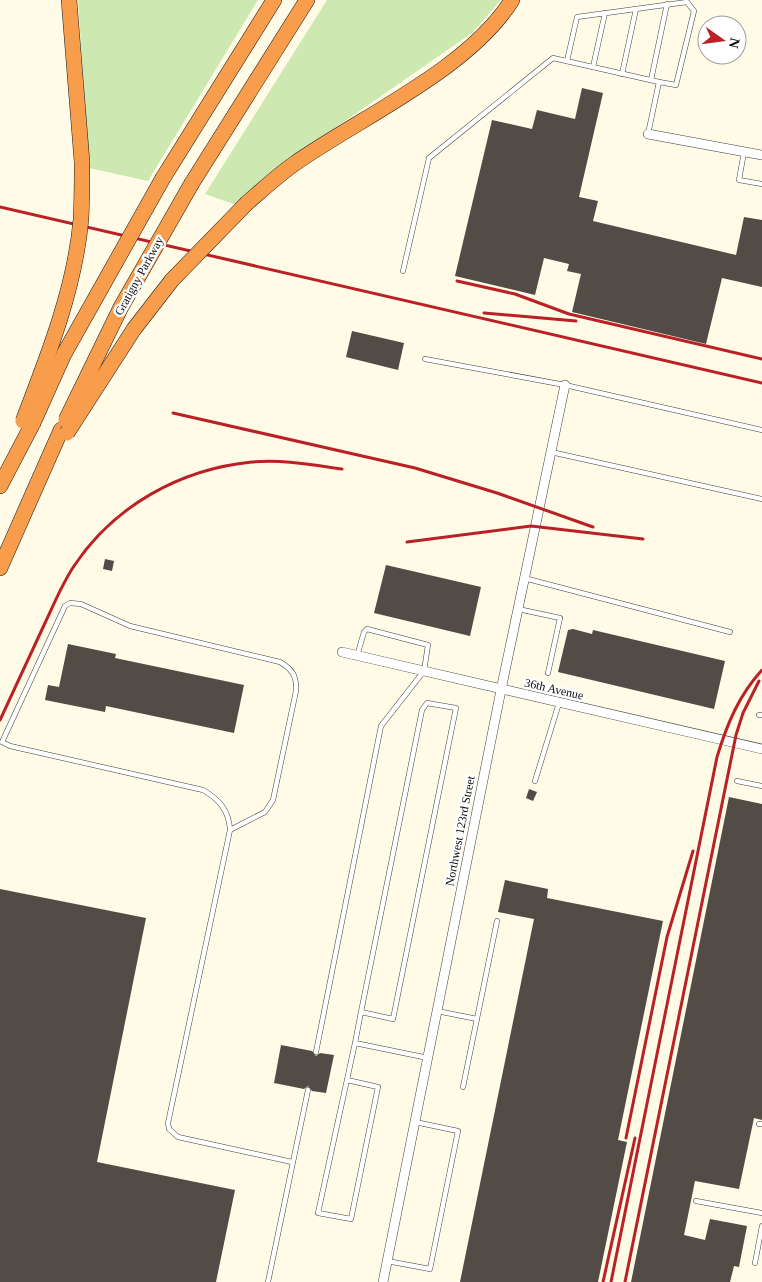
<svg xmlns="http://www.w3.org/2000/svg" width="762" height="1282" viewBox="0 0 762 1282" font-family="'Times New Roman',serif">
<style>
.green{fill:#cde9b1}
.building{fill:#524b46}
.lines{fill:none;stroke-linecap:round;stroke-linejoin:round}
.lane-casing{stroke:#3d3d3d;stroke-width:5.5}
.street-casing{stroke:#3d3d3d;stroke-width:10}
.highway-casing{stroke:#1b1b1b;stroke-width:16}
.lane{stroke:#fff;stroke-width:4.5}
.street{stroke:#fff;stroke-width:9}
.highway{stroke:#f79d4c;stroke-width:15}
.rail{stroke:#ba2126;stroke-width:3}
.highway-bridge-casing{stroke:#1b1b1b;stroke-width:16;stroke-linecap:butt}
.highway-bridge{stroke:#f79d4c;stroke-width:15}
.labels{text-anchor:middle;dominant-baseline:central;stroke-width:5;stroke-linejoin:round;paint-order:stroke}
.street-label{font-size:12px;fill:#0a0a0a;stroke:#fff}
</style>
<rect width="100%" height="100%" fill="#fffbe6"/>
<g class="green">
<polygon points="78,0 258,0 148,181 89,168"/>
<polygon points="327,0 501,0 472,33 299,153 239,206 205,194"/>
</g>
<g class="building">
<polygon points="582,88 603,93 579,197 598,201 593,221 736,255 744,217 762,220 762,287 722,278 706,344 572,312 581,274 567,271 569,264 544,258 535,295 455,276 492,120 532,129 537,110 575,119"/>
<polygon points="352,331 404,343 398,370 346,357"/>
<polygon points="105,559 114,561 112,571 103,569"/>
<polygon points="386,565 481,587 470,636 374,613"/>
<polygon points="573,629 592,634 593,630 725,661 714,709 558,672 568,630"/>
<polygon points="68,644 116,654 115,658 244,685 234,733 106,706 105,712 45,700 48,685 59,687"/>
<polygon points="529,789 537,792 533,801 526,798"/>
<polygon points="729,797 762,804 762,1120 754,1118 739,1189 695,1181 684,1235 705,1240 710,1219 747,1226 739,1267 734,1266 730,1282 631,1282"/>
<polygon points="505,880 548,889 547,898 663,921 618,1140 627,1142 598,1282 460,1282 534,919 498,912"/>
<polygon points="0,889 146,918 97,1162 235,1190 216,1282 0,1282"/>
<polygon points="281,1045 312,1051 316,1056 320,1053 334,1055 326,1093 312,1091 308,1086 304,1089 274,1083"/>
</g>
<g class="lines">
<g class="lane-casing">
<g id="lane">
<polyline points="567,61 577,17 687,2 694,11 676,85 659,82"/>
<polyline points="593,67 605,13"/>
<polyline points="622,74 636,9"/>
<polyline points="651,80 667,4"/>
<polyline points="744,152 739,180 762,184"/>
<polyline points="403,271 429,158 553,58 659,82 648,134"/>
<polyline points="425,359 565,385 762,430"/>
<polyline points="551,452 762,499"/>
<polyline points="524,578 730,632"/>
<polyline points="518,609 560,618 548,673"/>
<polyline points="759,715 762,715"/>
<polyline points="535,781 559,703"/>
<polyline points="737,781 762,786"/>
<path d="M230 830 265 812 273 800 296 691C297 676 292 669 280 662L130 626 81 604 70 603 65 606 2 742 10 746 203 790C220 800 229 811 230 830L168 1123 169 1129 178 1137 292 1162"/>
<polyline points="437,1011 477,1019"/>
<polyline points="361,1012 393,1019 456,708 427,703 422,710 361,1012 355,1043 428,1058"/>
<polyline points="316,1052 381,726 424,671 428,645 367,629 364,632 357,656"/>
<polyline points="347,1080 378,1087 351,1219 318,1213 355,1043"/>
<polyline points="463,1087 497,921"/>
<polyline points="759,1124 762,1124"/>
<polyline points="696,1201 762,1213"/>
<polyline points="387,1261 430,1269 458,1131 415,1122"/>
<polyline points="755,1263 762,1226"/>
<polyline points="268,1282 308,1090"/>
</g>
</g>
<g class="street-casing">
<g id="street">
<polyline points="648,134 762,155"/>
<polyline points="342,652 762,749"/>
<polyline points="383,1282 501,690 565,385"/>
</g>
</g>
<g class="highway-casing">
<g id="highway">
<polyline points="69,0 82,162"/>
<polyline points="163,178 274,0"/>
<polyline points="192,183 307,0"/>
<path d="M247 203C262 190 277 176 294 164 361 117 469 69 512 0"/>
<polyline points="0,486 33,423"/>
<polyline points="0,568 61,430"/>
</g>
</g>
<use href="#lane" class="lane"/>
<use href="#street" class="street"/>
<use href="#highway" class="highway"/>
<g class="rail">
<polyline points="0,207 762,383"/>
<polyline points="457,281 515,294 569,314 762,359"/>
<polyline points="484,313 576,321"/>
<polyline points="173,413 415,468 497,493 593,527"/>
<polyline points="407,542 531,526 643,539"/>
<path d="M0 720C15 688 30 656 45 623 54 604 62 584 74 566 114 506 180 469 252 462 282 459 313 465 342 469"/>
<polyline points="626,1138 667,937 693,851"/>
<polyline points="603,1282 635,1138"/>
<path d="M611 1282 717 757C727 724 739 695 762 670"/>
<polyline points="625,1282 736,735 743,713 759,681"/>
</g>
<g class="highway-bridge-casing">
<g id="highway-bridge">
<polyline points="66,420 121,307 192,183"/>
<path d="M23 421C48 356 75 288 81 219 82 200 82 181 82 162"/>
<polyline points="33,423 64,354 163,178"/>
<polyline points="67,433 134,329 172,280 247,203"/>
</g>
</g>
<use href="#highway-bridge" class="highway-bridge"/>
</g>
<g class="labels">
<g class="street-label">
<text transform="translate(139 276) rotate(-61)">Gratigny Parkway</text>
<text transform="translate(554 689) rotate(13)">36th Avenue</text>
<text transform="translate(460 831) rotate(-79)">Northwest 123rd Street</text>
</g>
</g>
<g transform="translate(722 40) rotate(104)"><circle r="24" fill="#ffffff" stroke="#9d9d9d"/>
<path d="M0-4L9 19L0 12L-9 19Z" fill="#ba2126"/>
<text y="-8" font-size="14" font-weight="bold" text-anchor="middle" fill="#0a0a0a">N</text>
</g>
</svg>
